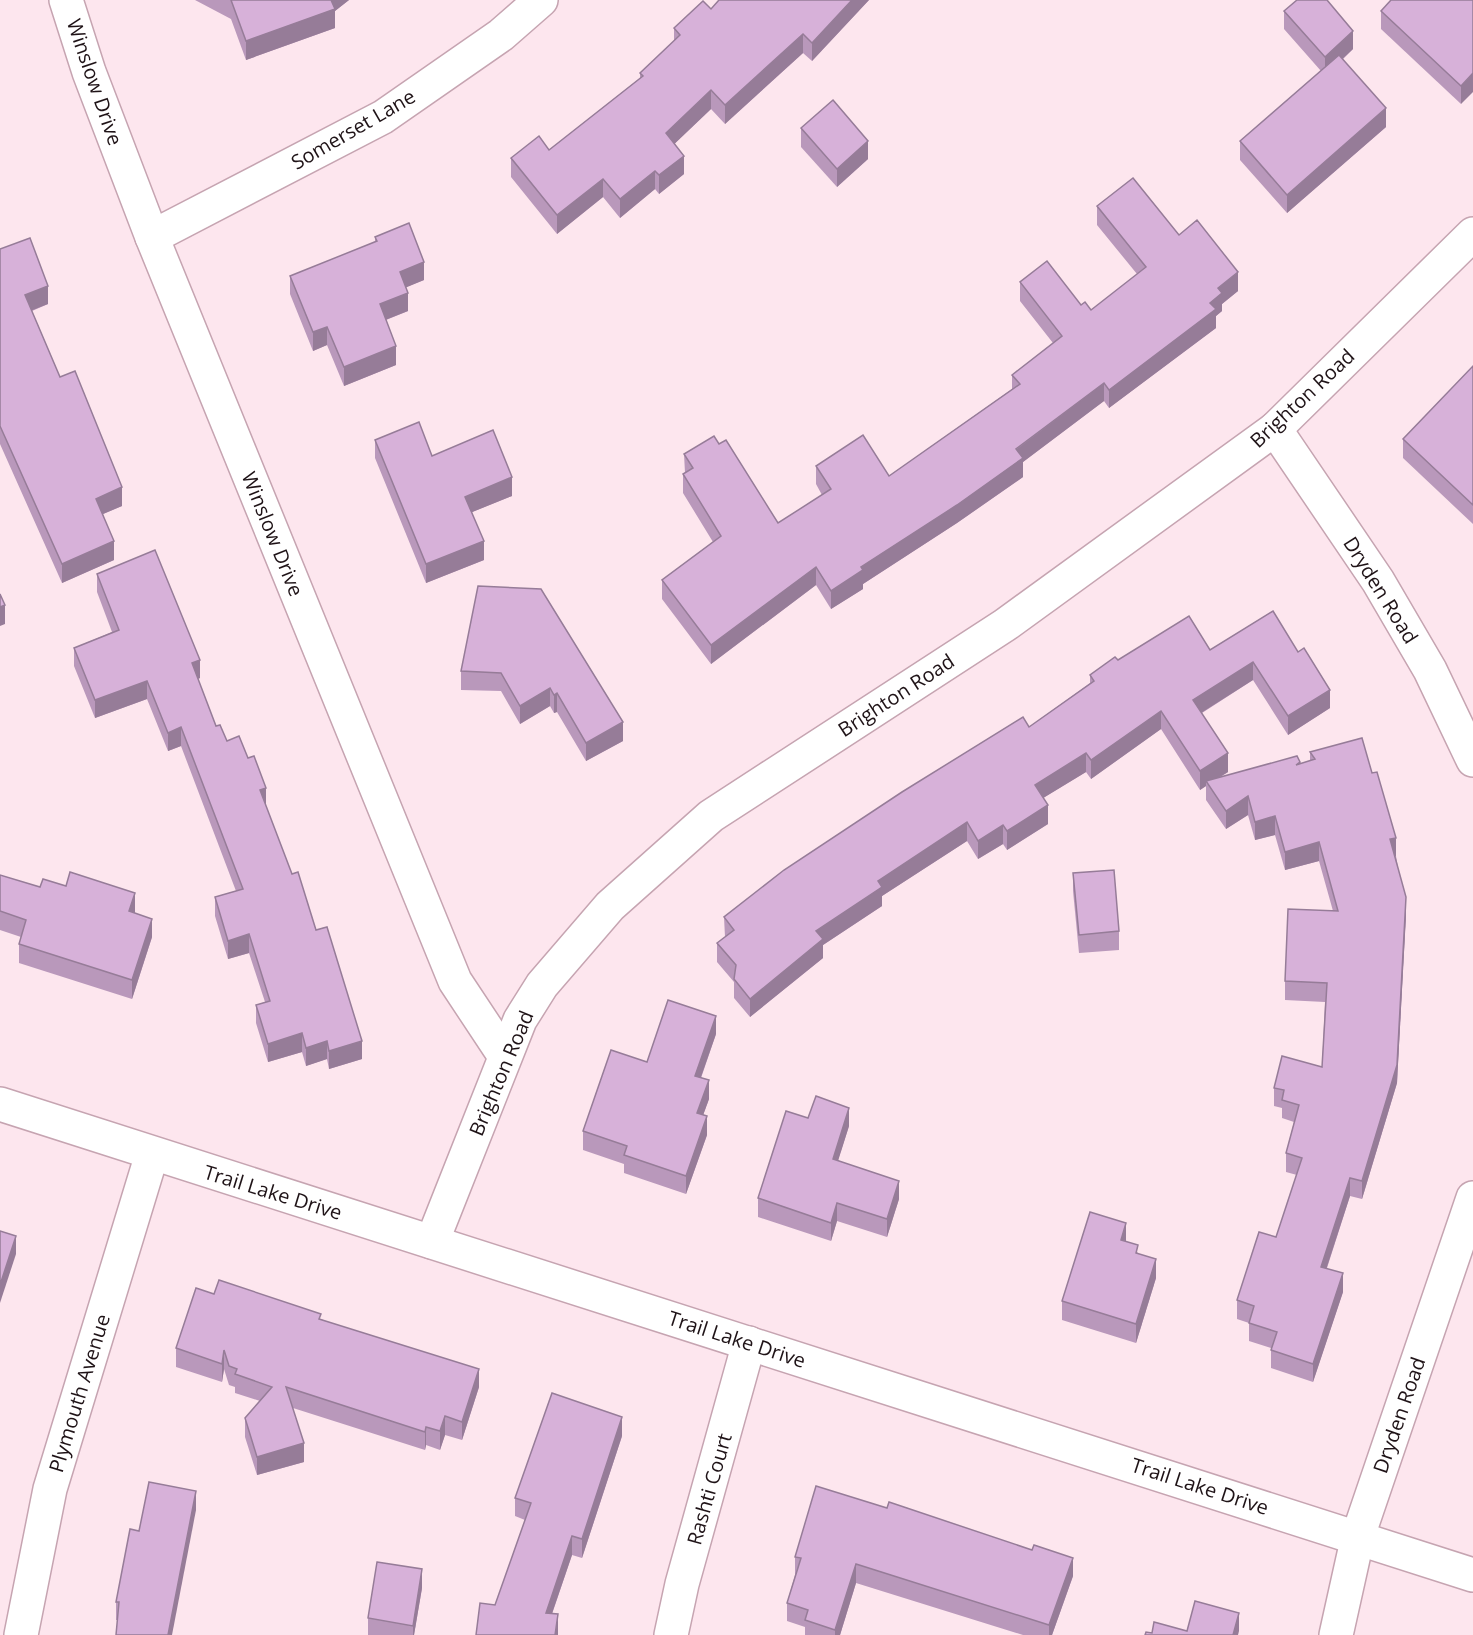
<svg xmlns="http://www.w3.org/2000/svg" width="1473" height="1635" viewBox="0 0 1473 1635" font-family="'Open Sans',sans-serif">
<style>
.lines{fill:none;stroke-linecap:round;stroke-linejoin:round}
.street-casing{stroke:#c6a4b1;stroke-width:36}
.secondary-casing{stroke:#c6a4b1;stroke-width:36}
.street{stroke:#fff;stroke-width:33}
.secondary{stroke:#fff;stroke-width:33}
.wall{fill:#b998bb}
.shaded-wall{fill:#967c98}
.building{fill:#d7b1d9;stroke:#967c98;stroke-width:1.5}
.labels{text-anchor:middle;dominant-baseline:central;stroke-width:4.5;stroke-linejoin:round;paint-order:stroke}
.street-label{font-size:20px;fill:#1f1317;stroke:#fff}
</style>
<rect width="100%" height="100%" fill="#fde6ee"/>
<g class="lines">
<g class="street-casing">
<g id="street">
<polyline points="66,0 89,72 152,237 455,981 504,1055"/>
<polyline points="152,237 383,117 501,35 541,0"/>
<polyline points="1275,429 1378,581 1430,670 1473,760"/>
<polyline points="432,1242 520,1020 542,985 610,906 711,816 1005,625 1275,429 1473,234"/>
<polyline points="21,1635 50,1489 152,1154"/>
<polyline points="671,1635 682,1584 749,1343"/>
<polyline points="1336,1635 1358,1536 1473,1198"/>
</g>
</g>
<g class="secondary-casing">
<polyline id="secondary" points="0,1104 1473,1575"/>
</g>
<use href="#street" class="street"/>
<use href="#secondary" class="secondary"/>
</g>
<g class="wall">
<polygon points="195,0 349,0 335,11 335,28 246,60 231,19"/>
<polygon points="719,0 869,0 812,61 803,53 725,124 711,109 674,144 684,174 659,194 655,189 620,218 603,197 557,234 511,177 511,158 549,150 640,78 640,73 674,41 674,28 711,9"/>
<polygon points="1473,0 1461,104 1381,29 1381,11"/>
<polygon points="1284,11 1353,49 1343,59 1386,127 1287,213 1240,160 1240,141 1321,71 1284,29"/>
<polygon points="801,128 868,159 837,187 801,147"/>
<polygon points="1097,206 1179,235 1238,291 1222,304 1222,311 1216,316 1216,328 1109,408 1104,401 1023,462 1023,477 957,523 863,584 863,589 831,609 816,585 711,664 662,599 662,580 713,542 683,493 683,474 685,473 684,454 719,444 778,523 822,495 816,484 816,466 889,476 1012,389 1012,375 1053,343 1020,301 1020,282 1081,305 1091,310 1137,274 1097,225"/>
<polygon points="375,237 424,280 406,287 408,311 386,320 396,365 344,386 327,345 313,351 290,294 290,276 375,242"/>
<polygon points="0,249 48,304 32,311 60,377 122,506 103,514 114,560 62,583 0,444"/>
<polygon points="1473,366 1473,524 1403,458 1403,439"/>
<polygon points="375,440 432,456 512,496 472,512 484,560 426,583 375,458"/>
<polygon points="97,574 200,678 198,679 216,726 227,741 266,806 292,874 316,930 362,1059 329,1069 327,1059 306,1066 302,1052 268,1062 256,1023 256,1005 265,1002 249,953 228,959 215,916 215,897 236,891 181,746 168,751 147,699 95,718 74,666 74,648 112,632 97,592"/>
<polygon points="478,586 623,741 586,761 557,712 554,713 550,706 520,724 501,691 461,690 461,671"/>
<polygon points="1273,611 1330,708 1288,735 1253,680 1202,713 1228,772 1219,778 1300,764 1310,761 1310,752 1396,856 1406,915 1397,1083 1362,1199 1350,1196 1327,1268 1343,1292 1313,1382 1271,1368 1271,1348 1249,1341 1249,1323 1237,1319 1237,1300 1276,1237 1297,1175 1286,1172 1286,1153 1294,1122 1282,1118 1282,1108 1274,1106 1274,1088 1322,1067 1325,1002 1285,1000 1285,981 1333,911 1319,861 1285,870 1275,835 1255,840 1248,815 1226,829 1206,800 1206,786 1200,790 1161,729 1091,779 1086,772 1043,798 1048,824 1007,850 1003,844 978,859 967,841 882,896 882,906 823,945 823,958 750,1017 734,998 734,982 717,962 717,943 725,937 724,917 1029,727 1090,683 1090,675 1118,660 1210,650"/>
<polygon points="1073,873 1119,931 1119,950 1079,953 1073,891"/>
<polygon points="0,875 40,887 135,912 134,913 152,937 132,999 19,963 19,944 21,937 0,930"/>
<polygon points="716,1034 701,1078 709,1099 703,1115 707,1135 686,1194 624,1173 624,1164 583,1150 583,1131 647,1062"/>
<polygon points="808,1118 849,1126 838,1160 899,1199 887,1237 837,1221 831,1241 758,1217 758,1198"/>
<polygon points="1126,1241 1138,1253 1156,1278 1136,1343 1062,1320 1062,1301"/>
<polygon points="214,1294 321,1319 479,1387 462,1440 445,1435 440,1450 426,1445 425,1450 293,1408 304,1462 257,1475 245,1437 245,1418 260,1401 235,1393 235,1387 229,1385 224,1369 222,1382 176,1367 176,1348"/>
<polygon points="622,1436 582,1558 572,1555 552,1614 558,1614 558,1635 476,1635 495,1605 525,1520 515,1516 515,1498"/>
<polygon points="196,1510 117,1620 116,1620 116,1602 139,1531"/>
<polygon points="795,1557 1073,1576 1052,1635 1023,1635 856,1583 840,1635 805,1635 805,1627 787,1621 787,1603 795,1575"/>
<polygon points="422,1588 414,1635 368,1635 368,1618"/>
</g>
<g class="shaded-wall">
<polygon points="330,0 349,0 335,11 335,28 246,60 246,41"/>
<polygon points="852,0 869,0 812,61 812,43"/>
<polygon points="1353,31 1353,49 1325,75 1325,57"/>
<polygon points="803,34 803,53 725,124 725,105"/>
<polygon points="1473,73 1473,92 1461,104 1461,86"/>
<polygon points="711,90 711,109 666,152 666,133"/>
<polygon points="1386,108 1386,127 1287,213 1287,195"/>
<polygon points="868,141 868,159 837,187 837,169"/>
<polygon points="684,156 684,174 659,194 659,175"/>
<polygon points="655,171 655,189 620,218 620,199"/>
<polygon points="603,179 603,197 557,234 557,215"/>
<polygon points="424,262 424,280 400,290 400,272"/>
<polygon points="1238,272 1238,291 1222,304 1222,311 1216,316 1216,328 1109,408 1109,390 1210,303 1218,288"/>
<polygon points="48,286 48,304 25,313 25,295"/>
<polygon points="408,293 408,311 380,322 380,304"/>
<polygon points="327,327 327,345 313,351 313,332"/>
<polygon points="396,346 396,365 344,386 344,367"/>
<polygon points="1104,383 1104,401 1023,462 1023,477 957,523 863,584 863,589 831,609 831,591 861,567"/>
<polygon points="512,477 512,496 465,515 465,497"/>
<polygon points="122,487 122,506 96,517 96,499"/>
<polygon points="114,541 114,560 62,583 62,564"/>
<polygon points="484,541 484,560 426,583 426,564"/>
<polygon points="816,567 816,585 711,664 711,645"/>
<polygon points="5,605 5,624 0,626 0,607"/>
<polygon points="200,660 200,678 192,681 192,663"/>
<polygon points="1253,662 1253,680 1193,718 1193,700"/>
<polygon points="147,681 147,699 95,718 95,700"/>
<polygon points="550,688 550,706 520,724 520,706"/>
<polygon points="1330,690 1330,708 1288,735 1288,716"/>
<polygon points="557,693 557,712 554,713 554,695"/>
<polygon points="1161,711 1161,729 1091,779 1091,760"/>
<polygon points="623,722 623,741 586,761 586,743"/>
<polygon points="181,727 181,746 168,751 168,733"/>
<polygon points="1086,753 1086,772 1035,803 1035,785"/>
<polygon points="1228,753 1228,772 1208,784 1206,781 1206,786 1200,790 1200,771"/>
<polygon points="266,788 266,806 260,790"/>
<polygon points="1248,796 1248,815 1226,829 1226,811"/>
<polygon points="1048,805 1048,824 1007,850 1007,831"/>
<polygon points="1275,816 1275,835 1255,840 1255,822"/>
<polygon points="967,822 967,841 882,896 882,906 823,945 823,958 750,1017 750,999 816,931 878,881"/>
<polygon points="1003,825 1003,844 978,859 978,841"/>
<polygon points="1396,838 1396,856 1390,858 1390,839"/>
<polygon points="1319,842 1319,861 1285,870 1285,852"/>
<polygon points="135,893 135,912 129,930 129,911"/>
<polygon points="1406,897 1406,915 1397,1083 1362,1199 1362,1181"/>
<polygon points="152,919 152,937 132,999 132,980"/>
<polygon points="249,934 249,953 228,959 228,941"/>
<polygon points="716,1016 716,1034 695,1094 695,1076"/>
<polygon points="302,1033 302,1052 268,1062 268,1044"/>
<polygon points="327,1041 327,1059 306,1066 306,1048"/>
<polygon points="362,1041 362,1059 329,1069 329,1051"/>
<polygon points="709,1080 709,1099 697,1132 697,1113"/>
<polygon points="849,1108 849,1126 833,1177 833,1159"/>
<polygon points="707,1116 707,1135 686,1194 686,1176"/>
<polygon points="1350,1178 1350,1196 1321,1285 1321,1267"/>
<polygon points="899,1181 899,1199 887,1237 887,1219"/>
<polygon points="837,1203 837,1221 831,1241 831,1223"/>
<polygon points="1126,1223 1126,1242 1121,1240"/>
<polygon points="16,1236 16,1254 0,1303 0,1285"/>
<polygon points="1156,1259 1156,1278 1136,1343 1136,1324"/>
<polygon points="1343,1273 1343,1292 1313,1382 1313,1364"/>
<polygon points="224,1350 224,1369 222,1382 222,1364"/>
<polygon points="479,1369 479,1387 462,1440 462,1422"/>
<polygon points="445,1416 445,1435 440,1450 440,1431"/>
<polygon points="622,1417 622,1436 582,1558 582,1539"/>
<polygon points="426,1427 426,1445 425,1450 425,1432"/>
<polygon points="304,1443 304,1462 257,1475 257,1457"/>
<polygon points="196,1491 196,1510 172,1635 168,1635"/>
<polygon points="572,1536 572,1555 546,1631 546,1613"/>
<polygon points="1073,1558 1073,1576 1052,1635 1049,1635 1049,1625"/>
<polygon points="856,1564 856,1583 840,1635 835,1635 835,1630"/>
<polygon points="422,1569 422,1588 414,1635 413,1635 413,1626"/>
<polygon points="1239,1613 1239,1631 1238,1635 1233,1635"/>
<polygon points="558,1614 558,1635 555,1635"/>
</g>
<g class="building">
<polygon points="231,0 331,0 335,9 246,41"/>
<polygon points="719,0 852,0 812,43 803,34 725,105 711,90 666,133 684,156 659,175 655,171 620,199 603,179 557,215 511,158 539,136 549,150 643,76 640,73 680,35 674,28 703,1 711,9"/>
<polygon points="1297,0 1327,0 1353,31 1325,57 1284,11"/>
<polygon points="1391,0 1473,0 1473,73 1461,86 1381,11"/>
<polygon points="1339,55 1386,108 1287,195 1240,141"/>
<polygon points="833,100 868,141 837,169 801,128"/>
<polygon points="1133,178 1179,235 1197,220 1238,272 1218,288 1222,293 1210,303 1216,309 1109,390 1104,383 1016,449 1023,458 957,505 861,567 863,570 831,591 816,567 711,645 662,580 721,536 683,474 693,468 684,454 714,436 719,444 726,440 778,523 831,489 816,466 863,435 889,476 1020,384 1012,375 1062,336 1020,282 1047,261 1081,305 1085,302 1091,310 1146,267 1097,206"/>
<polygon points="409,223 424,262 400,272 408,293 380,304 396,346 344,367 327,327 313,332 290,276 377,241 375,237"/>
<polygon points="30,238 48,286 25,295 60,377 75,371 122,487 96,499 114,541 62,564 0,426 0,249"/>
<polygon points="1473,366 1473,505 1403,439"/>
<polygon points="419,422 432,456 493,430 512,477 465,497 484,541 426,564 375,440"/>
<polygon points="155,550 200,660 192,663 216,726 220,725 227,741 239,736 248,758 254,756 266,788 260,790 292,874 298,872 316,930 327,927 362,1041 329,1051 327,1041 306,1048 302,1033 268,1044 256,1005 270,1001 249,934 228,941 215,897 243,889 181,727 168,733 147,681 95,700 74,648 119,630 97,574"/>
<polygon points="478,586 541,589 623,722 586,743 557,693 554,695 550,688 520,706 501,673 461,671"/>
<polygon points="0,594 5,605 0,607"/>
<polygon points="1273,611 1298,652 1304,648 1330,690 1288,716 1253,662 1193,700 1228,753 1200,771 1161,711 1091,760 1086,753 1035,785 1048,805 1007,831 1003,825 978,841 967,822 878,881 882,887 816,931 823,939 750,999 734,979 736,965 717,943 734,930 724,917 784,870 902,792 1023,717 1029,727 1094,681 1090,675 1115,657 1118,660 1189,616 1210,650"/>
<polygon points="1362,738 1372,773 1377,772 1396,838 1390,839 1406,897 1397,1065 1362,1181 1350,1178 1321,1267 1343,1273 1313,1364 1271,1350 1277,1332 1249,1323 1254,1306 1237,1300 1259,1232 1276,1237 1302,1158 1286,1153 1299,1105 1282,1100 1284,1090 1274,1088 1282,1056 1322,1067 1327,983 1285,981 1288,909 1338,911 1319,842 1285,852 1275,816 1255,822 1248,796 1226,811 1206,781 1297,756 1300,762 1296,765 1315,759 1310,752"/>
<polygon points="1114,870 1119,931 1079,935 1073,873"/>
<polygon points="70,872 135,893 129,911 152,919 132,980 19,944 26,920 0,911 0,875 40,887 43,879 66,886"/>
<polygon points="668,1000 716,1016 695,1076 709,1080 697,1113 707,1116 686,1176 624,1155 627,1146 583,1131 611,1050 647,1062"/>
<polygon points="816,1096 849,1108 833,1159 899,1181 887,1219 837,1203 831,1223 758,1198 786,1111 808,1118"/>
<polygon points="1090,1212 1126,1223 1121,1240 1138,1245 1136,1253 1156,1259 1136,1324 1062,1301"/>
<polygon points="0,1231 16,1236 0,1285"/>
<polygon points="219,1280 321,1314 319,1319 479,1369 462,1422 445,1416 440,1431 426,1427 425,1432 286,1387 304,1443 257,1457 245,1418 272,1387 235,1374 237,1369 229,1366 224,1350 222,1364 176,1348 196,1288 214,1294"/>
<polygon points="552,1393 622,1417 582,1539 572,1536 546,1613 558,1614 555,1635 476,1635 480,1603 495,1605 531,1503 515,1498"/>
<polygon points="149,1482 196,1491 168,1635 116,1635 119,1602 116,1602 130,1529 139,1531"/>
<polygon points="816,1486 887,1508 889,1502 1032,1550 1034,1545 1073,1558 1049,1625 856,1564 835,1630 805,1620 808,1610 787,1603 801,1558 795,1557"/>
<polygon points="377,1562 422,1569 413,1626 368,1618"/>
<polygon points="1195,1601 1239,1613 1233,1635 1145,1635 1146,1632 1152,1633 1154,1622 1187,1631"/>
</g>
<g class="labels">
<g class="street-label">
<text transform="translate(95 82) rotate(71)">Winslow Drive</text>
<text transform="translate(353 129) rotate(-30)">Somerset Lane</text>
<text transform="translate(1302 398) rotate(-43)">Brighton Road</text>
<text transform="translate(273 534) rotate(68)">Winslow Drive</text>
<text transform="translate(1381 590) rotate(58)">Dryden Road</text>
<text transform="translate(896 695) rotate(-33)">Brighton Road</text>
<text transform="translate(501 1073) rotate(-67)">Brighton Road</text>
<text transform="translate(273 1192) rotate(17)">Trail Lake Drive</text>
<text transform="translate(737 1339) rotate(18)">Trail Lake Drive</text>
<text transform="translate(79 1393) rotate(-73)">Plymouth Avenue</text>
<text transform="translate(1399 1415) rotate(-71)">Dryden Road</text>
<text transform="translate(1200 1486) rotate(18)">Trail Lake Drive</text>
<text transform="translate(709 1489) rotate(-74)">Rashti Court</text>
</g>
</g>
</svg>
